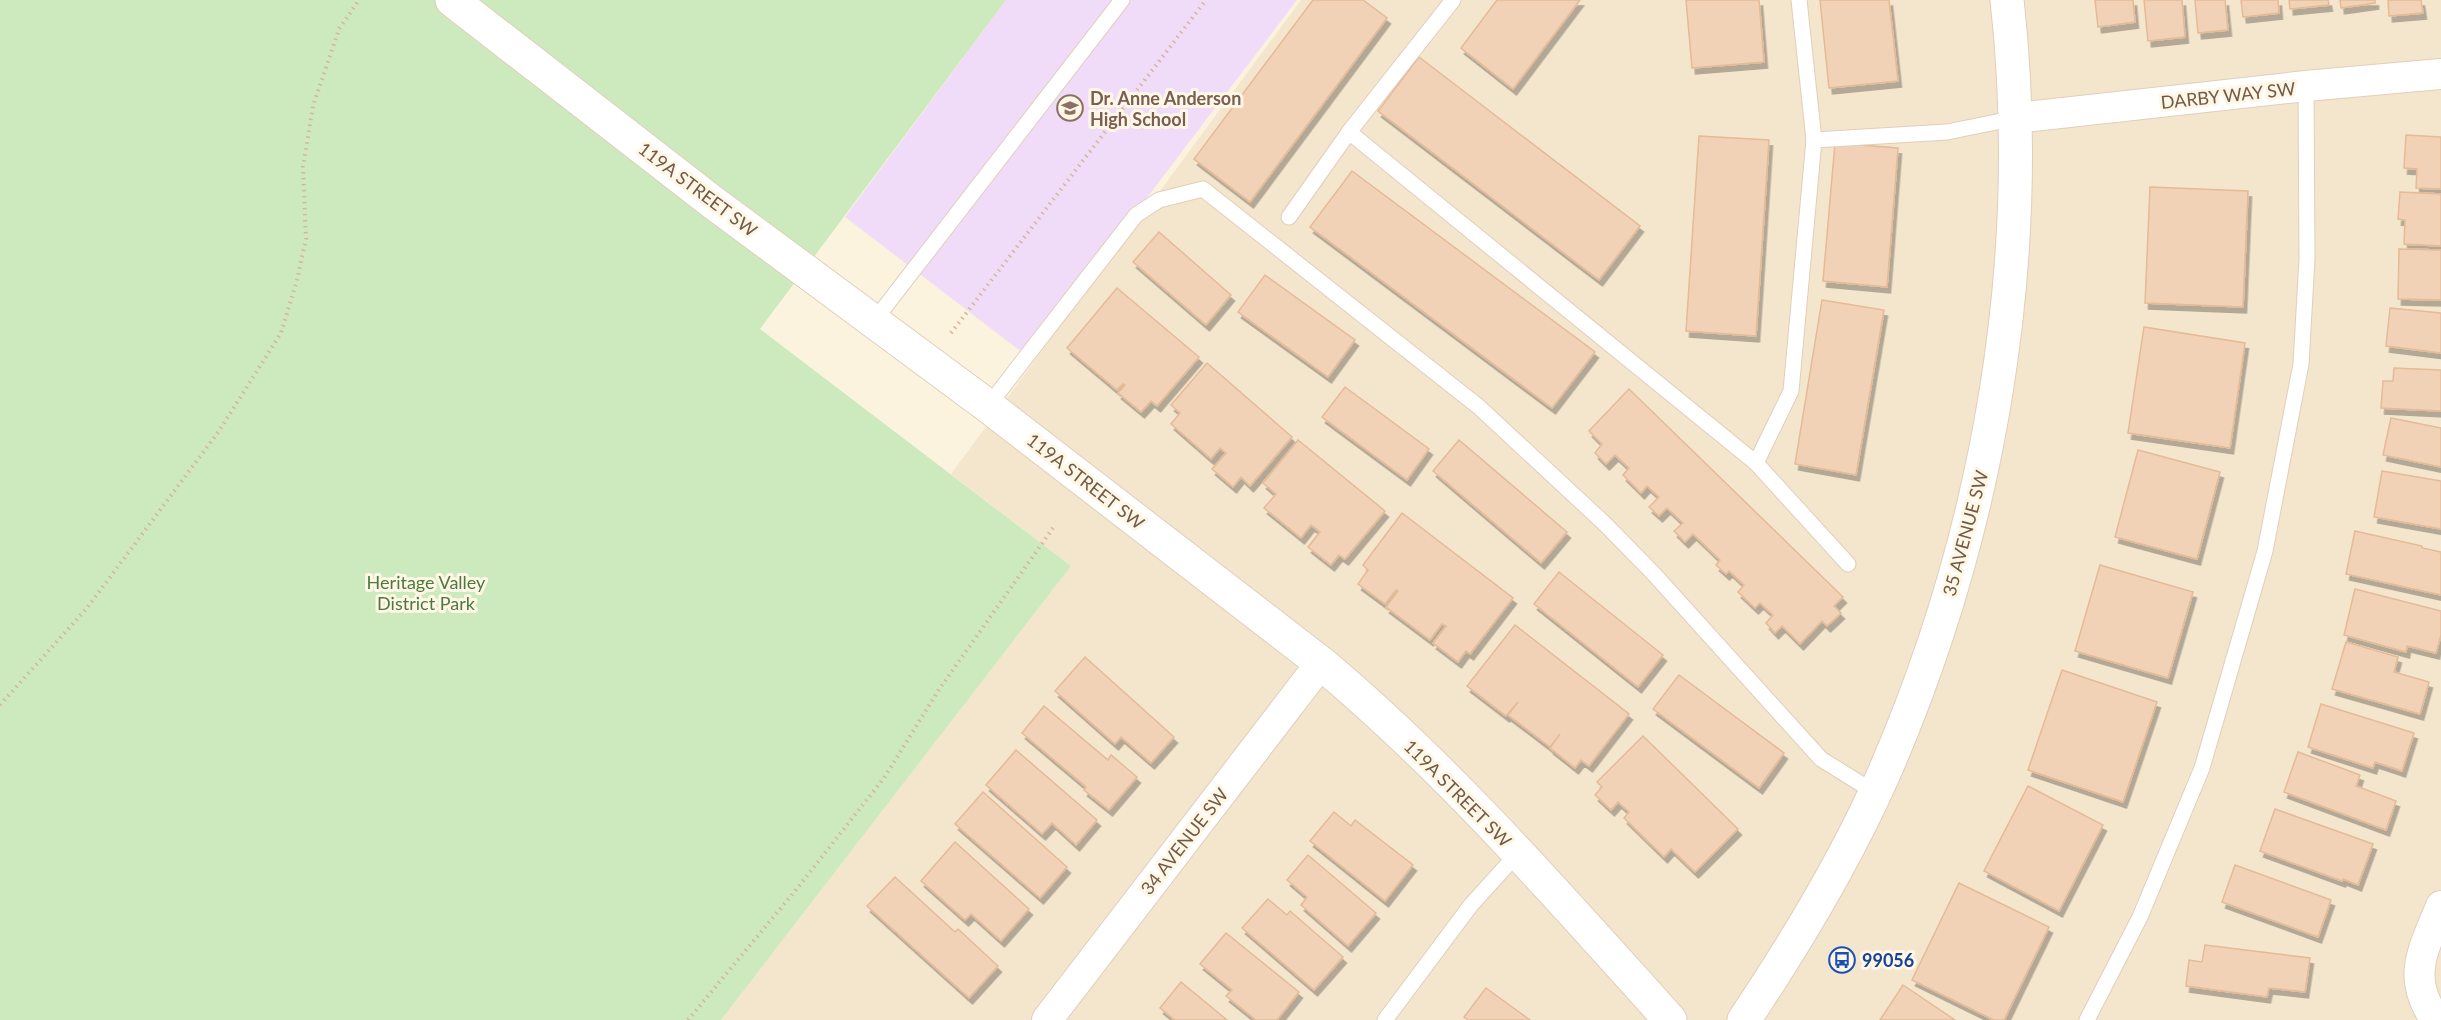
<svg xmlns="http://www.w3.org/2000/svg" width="2441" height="1020" viewBox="0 0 2441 1020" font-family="Lato,sans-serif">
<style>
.residential{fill:#f4e5cd}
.education{fill:#f0dcf8}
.green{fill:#cceabe}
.building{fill:#f2d2b6;stroke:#e5ba96;stroke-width:1.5;filter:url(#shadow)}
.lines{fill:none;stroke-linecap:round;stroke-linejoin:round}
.service-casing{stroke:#e0cfbb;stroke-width:17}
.minor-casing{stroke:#e0cfbb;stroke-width:32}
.tertiary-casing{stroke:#e0cfbb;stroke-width:35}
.path{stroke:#d6b69a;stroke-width:4;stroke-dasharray:1.5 4.5;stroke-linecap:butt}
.service{stroke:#fff;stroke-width:15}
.minor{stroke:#fff;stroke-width:30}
.tertiary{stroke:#fff;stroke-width:33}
.labels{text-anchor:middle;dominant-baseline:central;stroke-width:6;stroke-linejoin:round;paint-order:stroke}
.street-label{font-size:18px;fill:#735a47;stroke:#fff7e5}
.education-label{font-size:18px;font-weight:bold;fill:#785e54;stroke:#fff7e5;text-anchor:start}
.park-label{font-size:18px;fill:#4c793f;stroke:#fff7e5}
.transit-label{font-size:18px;font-weight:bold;fill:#164399;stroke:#fff7e5;text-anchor:start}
</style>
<defs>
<filter id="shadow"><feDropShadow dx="3.5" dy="6" stdDeviation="0" flood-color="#0004"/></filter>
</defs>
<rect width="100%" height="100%" fill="#fcf3df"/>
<polygon class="residential" points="1301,0 2441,0 2441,1020 721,1020 1071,566 951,474"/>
<polygon class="education" points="1006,0 1297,0 1027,356 845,217"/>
<polygon class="green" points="0,0 1006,0 760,329 1071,566 721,1020 0,1020"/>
<g class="building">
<polygon points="1313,0 1363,0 1387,18 1250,202 1194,159"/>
<polygon points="1497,0 1580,0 1513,89 1461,48"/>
<polygon points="1686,0 1759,0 1764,62 1692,68"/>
<polygon points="1820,0 1889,0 1898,81 1829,88"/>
<polygon points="2095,0 2133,0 2135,22 2098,27"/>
<polygon points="2144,0 2182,0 2185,37 2148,41"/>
<polygon points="2195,0 2225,0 2228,30 2198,33"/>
<polygon points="2241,0 2278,0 2279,13 2243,17"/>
<polygon points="2289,0 2328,0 2329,5 2290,9"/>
<polygon points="2340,0 2375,0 2375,3 2341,8"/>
<polygon points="2388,0 2421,0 2423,13 2389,16"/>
<polygon points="1419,57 1640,226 1599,280 1378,111"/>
<polygon points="2406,135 2441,137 2441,189 2416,188 2417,169 2404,168"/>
<polygon points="1699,136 1769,140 1756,336 1686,331"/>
<polygon points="1835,143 1898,148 1887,287 1823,281"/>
<polygon points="1352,171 1595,352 1552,408 1310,227"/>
<polygon points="2150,187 2248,191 2243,307 2145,303"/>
<polygon points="2400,192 2441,194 2441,246 2404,244 2405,220 2398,219"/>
<polygon points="1159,232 1231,295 1206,325 1133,262"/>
<polygon points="2399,249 2441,250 2441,300 2398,299"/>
<polygon points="1265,275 1355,340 1328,377 1238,312"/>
<polygon points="1117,288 1199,357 1157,406 1151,401 1141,412 1118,393 1125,385 1123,384 1117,390 1067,348"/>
<polygon points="1822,300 1884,310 1856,475 1795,464"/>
<polygon points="2390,308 2441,313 2441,353 2386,346"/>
<polygon points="2144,327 2245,343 2230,448 2128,433"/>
<polygon points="1207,363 1292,437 1250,486 1241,477 1233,487 1212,469 1226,453 1220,448 1211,459 1171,424 1180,413 1171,405"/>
<polygon points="2394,368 2441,370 2441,411 2381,408 2383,381 2393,381"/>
<polygon points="1345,387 1429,449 1407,480 1322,417"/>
<polygon points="1629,389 1843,597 1834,606 1841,613 1827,626 1822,621 1800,644 1782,626 1775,633 1766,623 1773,615 1760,603 1755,608 1738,592 1744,585 1729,571 1726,574 1716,565 1720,560 1693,534 1685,542 1674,531 1683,523 1667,508 1659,516 1649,507 1659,497 1647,486 1641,493 1623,475 1629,468 1615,455 1606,464 1595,453 1602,444 1589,431"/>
<polygon points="2391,418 2441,428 2441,467 2383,455"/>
<polygon points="1298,440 1385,511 1345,559 1339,555 1331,565 1308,547 1320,532 1311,525 1301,538 1264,508 1276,494 1263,483"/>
<polygon points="1459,440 1567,532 1541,563 1433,471"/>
<polygon points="2138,450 2220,472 2197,559 2115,537"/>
<polygon points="2382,471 2441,481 2441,529 2374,517"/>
<polygon points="1402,513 1513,598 1470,654 1466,651 1458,662 1433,643 1446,626 1442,624 1430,640 1386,607 1398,591 1396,590 1385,604 1358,584 1368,570 1363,565"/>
<polygon points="2355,531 2422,546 2422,548 2441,552 2441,595 2346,574"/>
<polygon points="2100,565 2193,592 2168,678 2075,651"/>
<polygon points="1559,572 1663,655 1638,687 1534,604"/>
<polygon points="2355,589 2441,611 2441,635 2436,653 2407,646 2406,652 2344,635"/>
<polygon points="1515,625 1629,714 1589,766 1581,760 1575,768 1550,748 1560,734 1550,747 1508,715 1518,702 1506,716 1467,686"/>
<polygon points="2346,642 2398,657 2394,672 2429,682 2420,714 2332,689"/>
<polygon points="1085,657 1174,737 1151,763 1121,737 1115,744 1055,691"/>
<polygon points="2062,670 2157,702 2123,802 2028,770"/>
<polygon points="1679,675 1784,753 1759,788 1653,709"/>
<polygon points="2321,704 2414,733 2402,771 2375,762 2373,768 2308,747"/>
<polygon points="1044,706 1108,760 1111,755 1137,777 1109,810 1084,790 1086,787 1022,733"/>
<polygon points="1643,736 1738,829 1695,872 1671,849 1664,857 1624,818 1629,812 1618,802 1611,810 1595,795 1602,787 1597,782"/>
<polygon points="1016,750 1097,820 1076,845 1052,823 1042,834 986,785"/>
<polygon points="2298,752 2360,775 2356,786 2396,801 2386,830 2284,792"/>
<polygon points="2028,786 2103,825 2059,911 1984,871"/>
<polygon points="983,792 1067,867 1040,898 955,824"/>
<polygon points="2275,809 2373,844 2358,885 2343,879 2342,881 2260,851"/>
<polygon points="1334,812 1351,826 1355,820 1413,865 1385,901 1310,841"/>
<polygon points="955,842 1029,909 1001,941 971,914 965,920 921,881"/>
<polygon points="1308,855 1376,913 1348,946 1301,905 1307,897 1287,880"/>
<polygon points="2235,865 2331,900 2318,937 2222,902"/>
<polygon points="895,877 955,932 958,929 998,966 969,998 867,906"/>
<polygon points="1959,883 2049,927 2004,1020 1994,1020 1912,980"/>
<polygon points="1268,899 1287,915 1290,911 1343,957 1314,990 1242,928"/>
<polygon points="1226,933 1299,992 1277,1020 1256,1020 1226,996 1232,990 1200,964"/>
<polygon points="2205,945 2310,958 2305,992 2269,988 2267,997 2186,986 2189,960 2202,962"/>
<polygon points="1181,982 1227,1020 1175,1020 1160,1008"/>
<polygon points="1903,985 1955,1020 1880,1020"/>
<polygon points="1486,988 1530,1020 1468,1020 1464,1017"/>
</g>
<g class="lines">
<g class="service-casing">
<g id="service">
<polyline points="1453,0 1349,132 1756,463 1791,391 1814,140 1799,0"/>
<polyline points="1814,140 1947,132 2016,118"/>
<polyline points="1289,217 1349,132"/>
<polyline points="874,321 1122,0"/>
<polyline points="988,406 1136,215 1159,200 1203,189 1479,407 1605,524 1653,573 1821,759 1874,792"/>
<polyline points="1756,463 1848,564"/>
<polyline points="1385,1020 1471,905 1518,853"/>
<polyline points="2087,1020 2140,917 2202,768 2265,551 2301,364 2307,259 2306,86"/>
</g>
</g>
<g class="minor-casing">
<g id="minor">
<polyline points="2016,118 2306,86 2441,74"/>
<polyline points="1047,1020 1321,663"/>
<path d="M2436 1020C2405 977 2424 949 2441 906"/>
</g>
</g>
<g class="tertiary-casing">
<g id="tertiary">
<path d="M452 0 711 201 988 406 1321 663C1449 770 1559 897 1670 1020"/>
<path d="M1744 1020C1797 941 1847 858 1885 771 1989 531 2036 260 2007 0"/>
</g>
</g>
<g class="path">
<polyline points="951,333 1206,0"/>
<polyline points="0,705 87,608 219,431 281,333 297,280 306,239 303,167 313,106 339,29 359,0"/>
<polyline points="688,1020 795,891 884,778 938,691 1053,528"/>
</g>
<use href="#service" class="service"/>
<use href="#minor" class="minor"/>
<use href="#tertiary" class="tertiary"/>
</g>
<defs>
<g id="school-ring" transform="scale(1.35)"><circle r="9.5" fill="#fff7e5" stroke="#8d6e63" stroke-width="1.5"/><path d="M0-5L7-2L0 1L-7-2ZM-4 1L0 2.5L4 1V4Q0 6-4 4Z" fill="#8d6e63"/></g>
<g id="bus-ring" transform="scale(1.35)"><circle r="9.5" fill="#fff7e5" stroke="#1a4fb4" stroke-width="1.5"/><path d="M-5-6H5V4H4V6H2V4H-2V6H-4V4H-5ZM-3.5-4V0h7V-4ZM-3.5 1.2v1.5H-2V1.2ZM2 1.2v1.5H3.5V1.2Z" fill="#1a4fb4"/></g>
</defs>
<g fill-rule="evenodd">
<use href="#school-ring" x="1070" y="108"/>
<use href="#bus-ring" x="1842" y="960"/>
</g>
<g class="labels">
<g class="street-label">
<text transform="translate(2228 95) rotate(-6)">DARBY WAY SW</text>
<text transform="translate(698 189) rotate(37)">119A STREET SW</text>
<text transform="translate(1086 481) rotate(38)">119A STREET SW</text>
<text transform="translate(1965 533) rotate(-75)">35 AVENUE SW</text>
<text transform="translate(1458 793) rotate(45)">119A STREET SW</text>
<text transform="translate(1184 841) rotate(-52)">34 AVENUE SW</text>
</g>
<g class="education-label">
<text x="1090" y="98">Dr. Anne Anderson<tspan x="1090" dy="21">High School</tspan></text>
</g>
<g class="park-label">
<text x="426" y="582">Heritage Valley<tspan x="426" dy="21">District Park</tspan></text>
</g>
<g class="transit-label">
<text x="1862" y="960">99056</text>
</g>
</g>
</svg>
